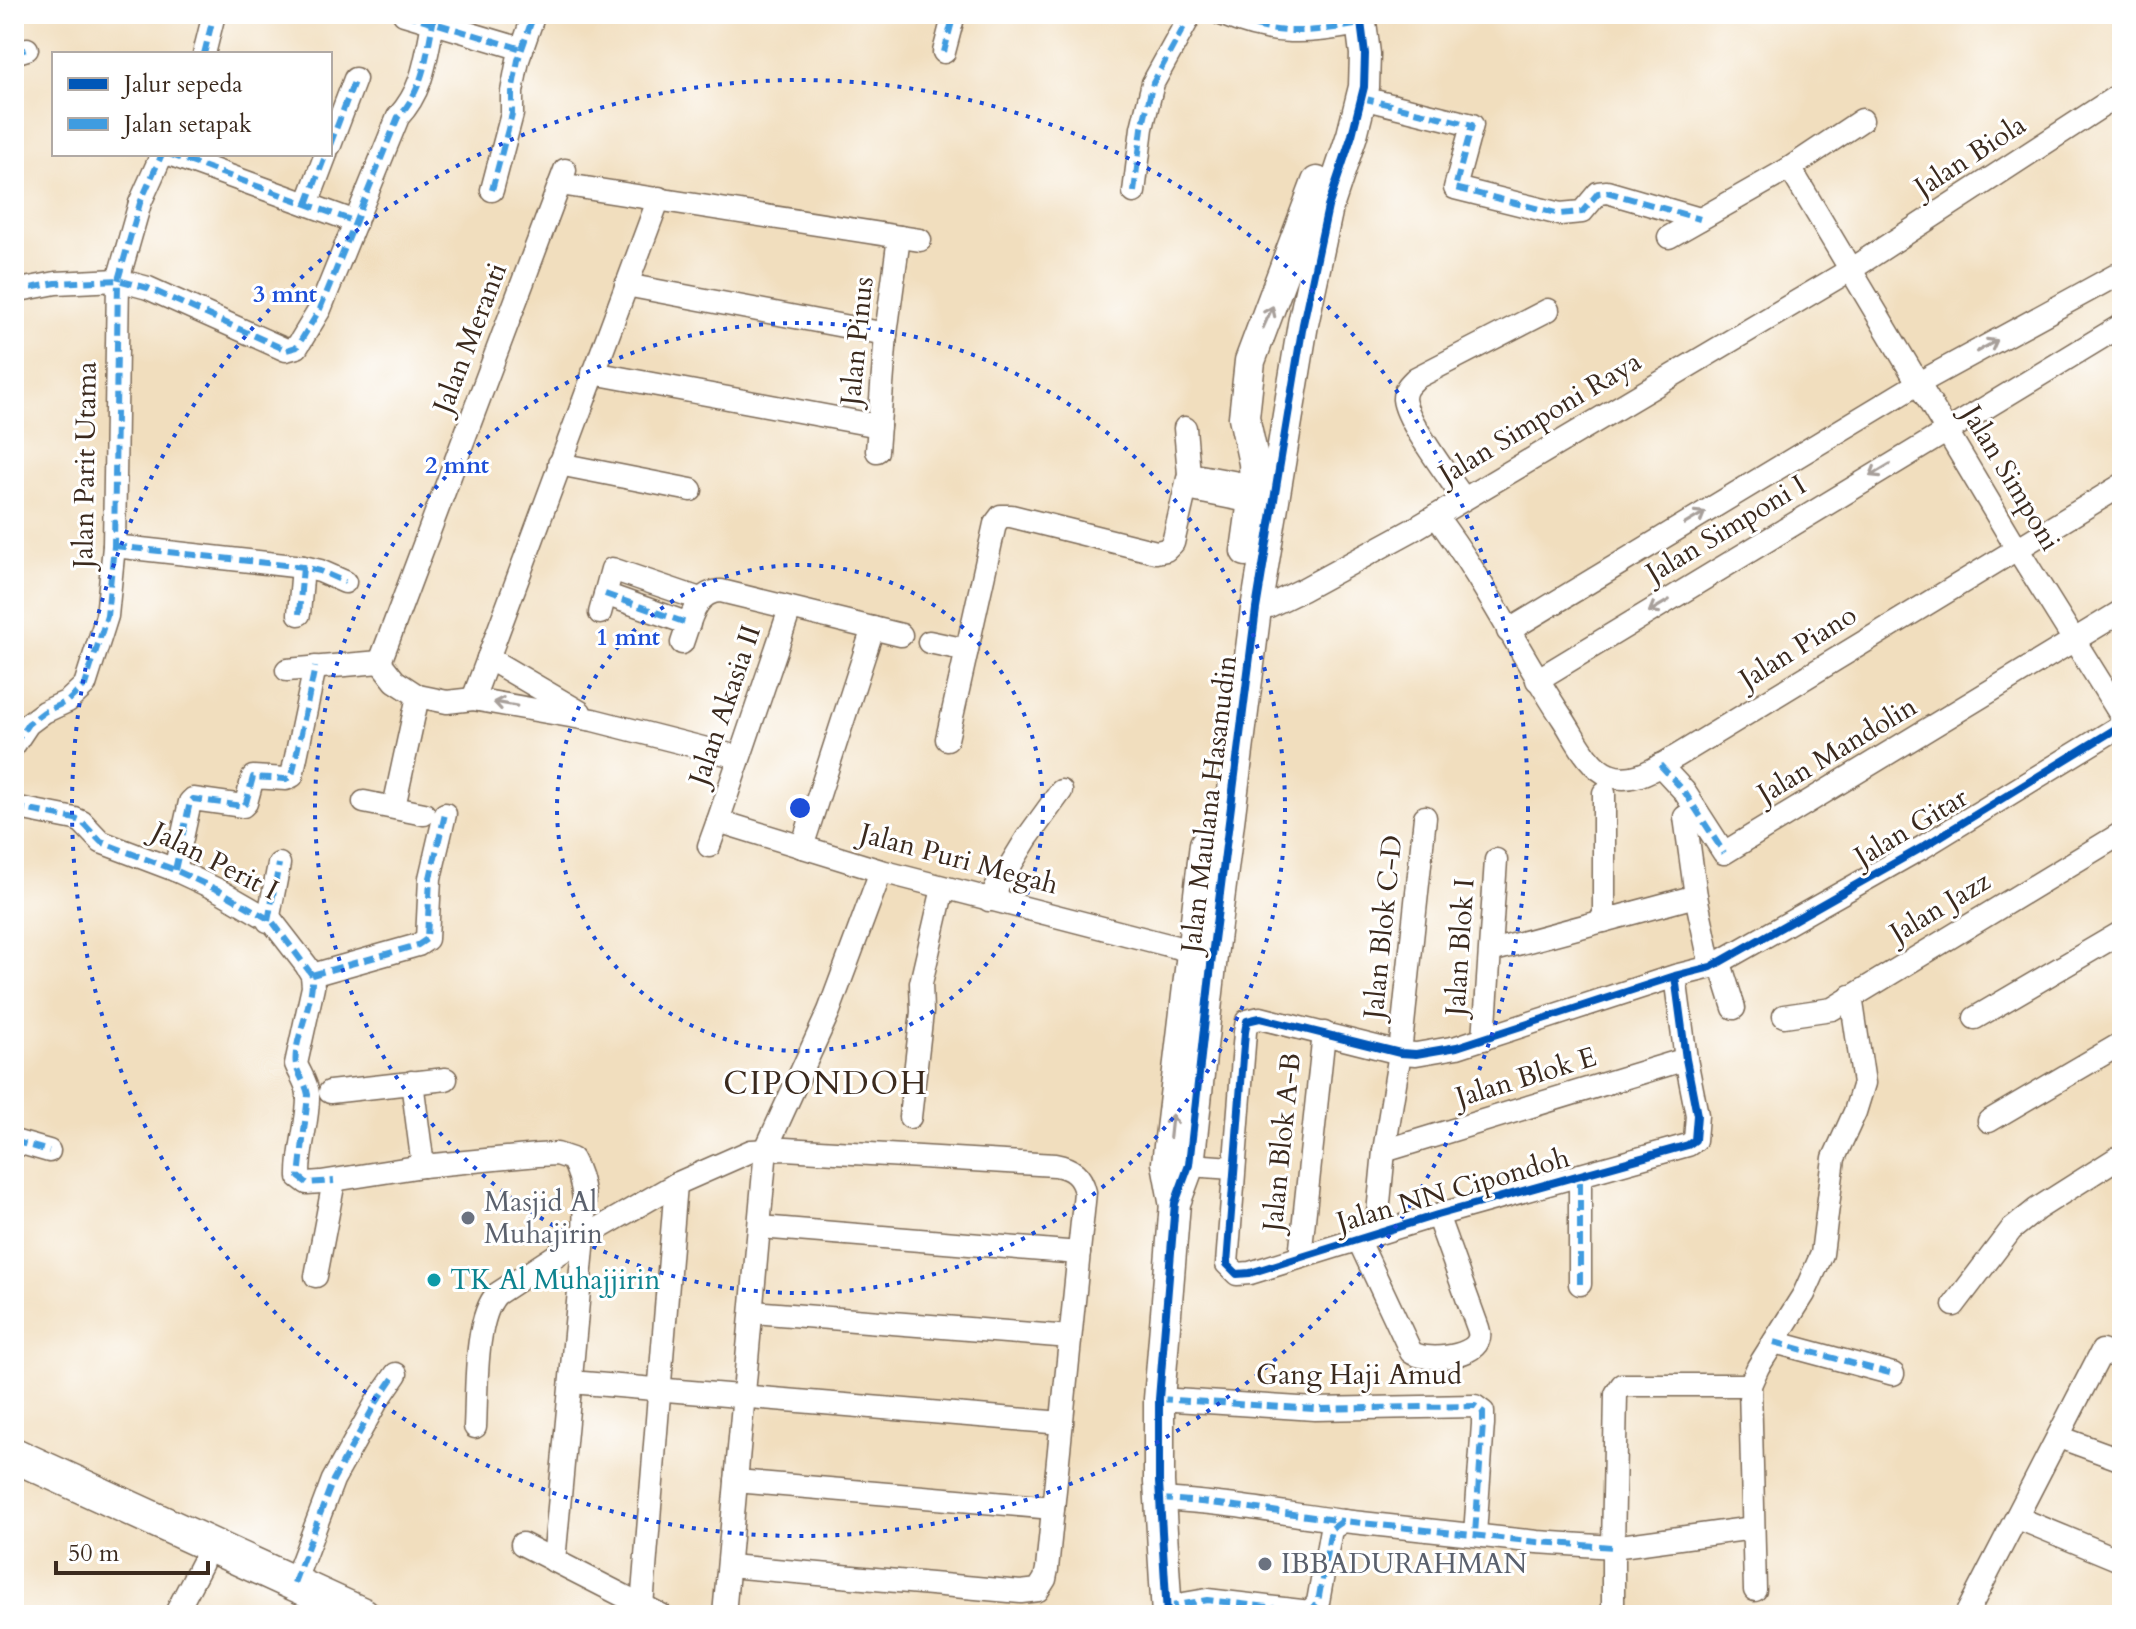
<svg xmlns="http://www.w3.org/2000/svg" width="2136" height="1629" viewBox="0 0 2136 1629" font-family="Cardo,serif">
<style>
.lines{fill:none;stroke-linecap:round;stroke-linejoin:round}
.street-casing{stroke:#7b6956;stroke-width:25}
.secondary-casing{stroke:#7b6956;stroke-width:33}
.primary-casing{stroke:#7b6956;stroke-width:37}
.street{stroke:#fff;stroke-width:22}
.secondary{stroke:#fff;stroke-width:30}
.primary{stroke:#fff;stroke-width:34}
.quiet{stroke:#3f9ce0;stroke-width:6;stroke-dasharray:12 6;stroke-linecap:butt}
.cycleway-casing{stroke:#fff;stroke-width:13}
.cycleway{stroke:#0057b8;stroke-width:8}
.oneway{stroke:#a79f9a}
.ring{fill:none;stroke:#1d4ed8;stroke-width:4;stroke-dasharray:4 8}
.worship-dot{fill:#6b7280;stroke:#fff;stroke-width:3}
.culture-dot{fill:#0f9aa8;stroke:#fff;stroke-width:3}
.labels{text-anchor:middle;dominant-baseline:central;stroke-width:6;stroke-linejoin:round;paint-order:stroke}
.street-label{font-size:28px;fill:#3b2a1e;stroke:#fff}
.worship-label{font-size:28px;fill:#5b616d;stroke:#fff;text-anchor:start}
.culture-label{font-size:28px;fill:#0d838f;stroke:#fff;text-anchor:start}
.quarter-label{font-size:32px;letter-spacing:2px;fill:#3b2a1e;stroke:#fff}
.centre{fill:#1d4ed8;stroke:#fff;stroke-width:4}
.ring-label{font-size:24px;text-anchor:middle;font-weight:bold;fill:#1d4ed8;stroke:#fff;stroke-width:6;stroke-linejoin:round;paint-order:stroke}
</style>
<rect width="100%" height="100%" fill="#fff"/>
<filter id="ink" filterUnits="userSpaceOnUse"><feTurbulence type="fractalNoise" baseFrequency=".0125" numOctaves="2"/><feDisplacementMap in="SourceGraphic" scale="16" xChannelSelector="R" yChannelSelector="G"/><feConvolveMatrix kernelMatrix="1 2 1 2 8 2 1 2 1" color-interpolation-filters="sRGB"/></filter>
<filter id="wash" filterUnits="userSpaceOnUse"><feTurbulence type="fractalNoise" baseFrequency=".006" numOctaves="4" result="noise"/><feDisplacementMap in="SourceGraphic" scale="32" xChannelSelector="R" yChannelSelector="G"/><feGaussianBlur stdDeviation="1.8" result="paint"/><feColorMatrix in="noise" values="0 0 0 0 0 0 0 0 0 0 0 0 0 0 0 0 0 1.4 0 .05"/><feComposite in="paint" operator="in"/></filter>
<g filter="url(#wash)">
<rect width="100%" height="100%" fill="#f1debe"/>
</g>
<g filter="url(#ink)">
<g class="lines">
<g class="street-casing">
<g id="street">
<polyline points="404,14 522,49"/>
<path d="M1221 14C1274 37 1306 33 1361 24"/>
<polyline points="944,52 954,14"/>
<polyline points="14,53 27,49"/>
<polyline points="204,54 214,14"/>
<polyline points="1362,98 1472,125 1455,188 1560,214 1582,212 1598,193 1607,192 1700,219"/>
<polyline points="330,145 355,79"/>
<polyline points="169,154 356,222"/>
<polyline points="1790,168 2016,547 2122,717"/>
<polyline points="560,184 920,240"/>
<polyline points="492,190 512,114 512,92 518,60 534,14"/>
<polyline points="1134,192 1142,128 1153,83 1191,14"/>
<polyline points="307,204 326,154"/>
<polyline points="1669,237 1790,168 1862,120"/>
<polyline points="626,285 886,334"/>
<path d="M14 291 56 283 118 280 148 288 286 350 297 347 320 309 398 117C426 87 426 52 435 14"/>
<polyline points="593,373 879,426"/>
<polyline points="877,451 886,334 899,237"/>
<polyline points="559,464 691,490"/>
<polyline points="1189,474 1255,486"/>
<polyline points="1187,489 1253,502"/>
<path d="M1463 498C1449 477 1406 421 1404 399 1404 389 1409 385 1416 378L1548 310"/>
<path d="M1436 516C1484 579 1519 653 1563 719 1575 737 1588 767 1609 775 1633 785 1657 767 1677 756L2122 485"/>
<polyline points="114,546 303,567 320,571 345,582"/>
<polyline points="605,594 689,624"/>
<polyline points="1256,609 1269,606 1302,590 1414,529 1850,270 2122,93"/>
<polyline points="600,613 612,569 700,599"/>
<polyline points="299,614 303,567"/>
<polyline points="1508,631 1919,383 2122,272"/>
<polyline points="929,642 967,650"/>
<path d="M682 643C690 621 695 591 721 591L901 635"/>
<polyline points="488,658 580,712"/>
<polyline points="380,662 565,170"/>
<polyline points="380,662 395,681 418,696 447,702 473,699 593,720 738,757"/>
<polyline points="287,670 380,662"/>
<polyline points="1537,680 2122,325"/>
<polyline points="473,699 659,198"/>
<polyline points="947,739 995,524 1001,516 1011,516 1156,552 1166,550 1173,543 1189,474 1185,428"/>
<polyline points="14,745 28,724 44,712 68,701 85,685 107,616 114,546 118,280 140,203 162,154"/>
<polyline points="1660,765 1684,791 1724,853 2122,611"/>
<polyline points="1604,793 1604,921"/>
<polyline points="364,802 424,814"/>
<path d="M14 807 75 819 82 822 101 842 175 870 220 891 272 921 306 965 312 975 313 987 296 1064C300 1074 307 1083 308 1094 309 1121 298 1149 299 1177L307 1183 321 1182 423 1166 538 1155 557 1154 572 1159C586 1184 585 1209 584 1237L554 1561"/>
<polyline points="394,807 418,696"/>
<polyline points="1685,817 1696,896 1711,967"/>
<polyline points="718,821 790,609"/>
<polyline points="709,846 718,821 881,871 1207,955"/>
<polyline points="802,847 873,628"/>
<polyline points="175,870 190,802 193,799 243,806 246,803 253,777 286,779 292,776 315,667"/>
<polyline points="989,900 1027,838 1061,791"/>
<polyline points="268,921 279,864"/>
<polyline points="1491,951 1696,896"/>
<polyline points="1720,963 1734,1008"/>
<polyline points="312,975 418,945 427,939 430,878 445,814"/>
<polyline points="1675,976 1686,1059 1697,1115 1695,1140 1688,1145 1437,1215 1250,1273 1237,1274 1227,1264 1245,1032 1247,1021 1260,1018 1400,1053 1416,1054 1457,1047 1675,976 1711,967 1923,847 2122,725"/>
<polyline points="1784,1016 1832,1009 2122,833"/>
<polyline points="1975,1018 2122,932"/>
<polyline points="1484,1039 1496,860"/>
<polyline points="412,1082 423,1166"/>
<polyline points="330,1092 446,1079"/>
<polyline points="910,1117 922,1012 921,983 943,888"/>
<polyline points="1989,1121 2122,1043"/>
<polyline points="14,1141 49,1151"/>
<polyline points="1384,1151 1686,1059"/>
<polyline points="1177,1164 1232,1168"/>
<polyline points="760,1227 1079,1253"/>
<polyline points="1376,1234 1384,1151 1400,1053 1425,817"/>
<path d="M1358 1239 1411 1352C1424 1362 1471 1358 1478 1341 1480 1337 1479 1331 1478 1328L1437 1215"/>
<polyline points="1300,1257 1324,1033"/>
<polyline points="316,1276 334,1181"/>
<polyline points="1580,1284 1580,1175"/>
<polyline points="1954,1305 2011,1230 2037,1209 2122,1155"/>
<polyline points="752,1312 1070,1337"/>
<polyline points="1774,1342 1893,1374"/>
<polyline points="571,1382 1062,1423"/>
<polyline points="1159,1399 1315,1409 1475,1406 1483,1412 1483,1424 1475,1534"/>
<path d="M475 1427C477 1392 474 1318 497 1294L584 1237 676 1184 751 1151 785 1149 1055 1165C1072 1168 1081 1175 1085 1192L1047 1569 1045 1579 1038 1590 1021 1592 729 1566"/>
<polyline points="2059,1437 2122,1460"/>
<polyline points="736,1481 1053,1508"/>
<path d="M1160 1499C1221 1502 1282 1513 1343 1521"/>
<polyline points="2018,1518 2122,1561"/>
<polyline points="522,1544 661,1615"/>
<polyline points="294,1583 333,1480 376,1403 396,1374"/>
<polyline points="1755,1590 1750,1385 1758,1367 1804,1294 1822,1254 1834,1158 1855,1112 1864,1083 1851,996"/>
<polyline points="1166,1607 1207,1600 1310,1612 1318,1602 1331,1529 1343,1521 1537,1542 1613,1547 1616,1394 1622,1385 1750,1385"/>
<polyline points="175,1615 202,1563"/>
<polyline points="637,1615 642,1606 676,1184"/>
<polyline points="724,1615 766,1149 829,1011 881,871"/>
<polyline points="1613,1615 1613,1547 1753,1528"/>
<polyline points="1966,1615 2102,1351 2122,1359"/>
</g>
</g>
<g class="secondary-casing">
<g id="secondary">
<polyline points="1246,551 1255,486 1254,463 1244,417 1250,361 1317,182"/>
<polyline points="1174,1201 1167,1163 1205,844"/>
<polyline points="1167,1615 1159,1482 1159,1399 1175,1203 1189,1165 1212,956 1256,609 1303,324 1328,207 1352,135 1364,87 1365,54 1360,14"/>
</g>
</g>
<g class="primary-casing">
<polyline id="primary" points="14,1455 363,1615"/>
</g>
<use href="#street" class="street"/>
<use href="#secondary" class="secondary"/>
<use href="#primary" class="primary"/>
<g class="quiet">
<polyline points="404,14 522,49"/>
<path d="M1221 14C1274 37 1306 33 1361 24"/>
<polyline points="944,52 954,14"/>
<polyline points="14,53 27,49"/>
<polyline points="204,54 214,14"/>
<polyline points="1362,98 1472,125 1455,188 1560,214 1582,212 1598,193 1607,192 1700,219"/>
<polyline points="330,145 355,79"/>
<polyline points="169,154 356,222"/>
<polyline points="492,190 512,114 512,92 518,60 534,14"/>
<polyline points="1134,192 1142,128 1153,83 1191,14"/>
<polyline points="307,204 326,154"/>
<path d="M14 291 56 283 118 280 148 288 286 350 297 347 320 309 398 117C426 87 426 52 435 14"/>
<polyline points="114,546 303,567 320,571 345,582"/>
<polyline points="605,594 689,624"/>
<polyline points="299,614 303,567"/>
<polyline points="14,745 28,724 44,712 68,701 85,685 107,616 114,546 118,280 140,203 162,154"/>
<polyline points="1660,765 1684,791 1724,853"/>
<path d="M14 807 75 819 82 822 101 842 175 870 220 891 272 921 312 975C314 1004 292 1043 296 1065 298 1075 306 1083 308 1095L299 1177 307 1183 334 1181"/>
<polyline points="175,870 190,802 193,799 243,806 246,803 253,777 286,779 292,776 315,667"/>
<polyline points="268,921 279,864"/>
<polyline points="312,975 418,945 427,939 430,878 445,814"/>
<polyline points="14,1141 49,1151"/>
<polyline points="1580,1284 1580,1175"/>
<polyline points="1774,1342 1893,1374"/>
<polyline points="1159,1399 1315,1409 1475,1406 1483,1412 1483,1424 1475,1534"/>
<path d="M1160 1499C1221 1502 1282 1513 1343 1521"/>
<polyline points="294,1583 333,1480 376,1403 396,1374"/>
<polyline points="1166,1607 1207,1600 1310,1612 1318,1602 1331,1529 1343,1521 1537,1542 1613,1547"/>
</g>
<g class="cycleway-casing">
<g id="cycleway">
<polyline points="1675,976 1686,1059 1697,1115 1695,1140 1688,1145 1437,1215 1250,1273 1237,1274 1227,1264 1245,1032 1247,1021 1260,1018 1400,1053 1416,1054 1457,1047 1675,976 1711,967 1923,847 2122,725"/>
<polyline points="1167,1615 1159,1482 1159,1399 1175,1203 1189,1165 1212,956 1256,609 1303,324 1328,207 1352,135 1364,87 1365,54 1360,14"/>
</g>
</g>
<use href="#cycleway" class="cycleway"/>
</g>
<defs><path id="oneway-shaft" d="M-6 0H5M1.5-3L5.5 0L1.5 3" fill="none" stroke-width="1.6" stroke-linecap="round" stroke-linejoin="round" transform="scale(2)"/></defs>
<g class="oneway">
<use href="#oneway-shaft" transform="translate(1268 317) rotate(-66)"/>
<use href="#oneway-shaft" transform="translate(1987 346) rotate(-29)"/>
<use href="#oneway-shaft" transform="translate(1880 470) rotate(149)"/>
<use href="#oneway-shaft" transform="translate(1695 518) rotate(-31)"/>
<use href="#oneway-shaft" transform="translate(1659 606) rotate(149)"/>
<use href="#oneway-shaft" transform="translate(505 704) rotate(-170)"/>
<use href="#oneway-shaft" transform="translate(1171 1126) rotate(-84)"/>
</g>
</g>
<g class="ring">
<circle cx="800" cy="808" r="243"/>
<circle cx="800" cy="808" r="485"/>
<circle cx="800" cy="808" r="728"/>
</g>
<g class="worship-dot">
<circle cx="468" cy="1218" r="8"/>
<circle cx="1265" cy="1564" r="8"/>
</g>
<circle class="culture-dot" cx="434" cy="1280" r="8"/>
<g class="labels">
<g class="street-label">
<text transform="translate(1970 156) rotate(-33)">Jalan Biola</text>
<text transform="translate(470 338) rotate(-69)">Jalan Meranti</text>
<text transform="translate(857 341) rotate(-84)">Jalan Pinus</text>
<text transform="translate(1540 418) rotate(-31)">Jalan Simponi Raya</text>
<text transform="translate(85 465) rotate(-89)">Jalan Parit Utama</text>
<text transform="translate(2011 478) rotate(59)">Jalan Simponi</text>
<text transform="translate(1726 529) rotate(-31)">Jalan Simponi I</text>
<text transform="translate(1798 647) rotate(-32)">Jalan Piano</text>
<text transform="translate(725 705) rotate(-71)">Jalan Akasia II</text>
<text transform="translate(1837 750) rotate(-31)">Jalan Mandolin</text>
<text transform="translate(1209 804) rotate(-83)">Jalan Maulana Hasanudin</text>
<text transform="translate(1911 827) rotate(-31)">Jalan Gitar</text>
<text transform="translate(959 859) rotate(15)">Jalan Puri Megah</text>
<text transform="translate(215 861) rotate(27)">Jalan Perit I</text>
<text transform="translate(1940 907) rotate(-31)">Jalan Jazz</text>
<text transform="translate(1383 927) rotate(-84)">Jalan Blok C-D</text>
<text transform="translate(1460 947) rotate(-86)">Jalan Blok I</text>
<text transform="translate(1526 1077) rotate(-17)">Jalan Blok E</text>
<text transform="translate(1282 1142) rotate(-84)">Jalan Blok A-B</text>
<text transform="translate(1453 1190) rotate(-16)">Jalan NN Cipondoh</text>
<text x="1359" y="1375">Gang Haji Amud</text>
</g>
<g class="worship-label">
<text x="484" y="1202">Masjid Al<tspan x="484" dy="32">Muhajirin</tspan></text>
<text x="1281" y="1564">IBBADURAHMAN</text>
</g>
<g class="culture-label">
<text x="450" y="1280">TK Al Muhajjirin</text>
</g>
<g class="quarter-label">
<text x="826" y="1084">CIPONDOH</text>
</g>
</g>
<circle cx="800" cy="808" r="12" class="centre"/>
<g class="ring-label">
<text x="285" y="302">3 mnt</text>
<text x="457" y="473">2 mnt</text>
<text x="628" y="645">1 mnt</text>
</g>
<rect width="2136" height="1629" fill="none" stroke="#fff" stroke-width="48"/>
<rect x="52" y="52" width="280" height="104" fill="#ffffff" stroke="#b1aaa5" stroke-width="2"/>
<rect x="68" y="78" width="40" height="12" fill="#0057b8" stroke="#b1aaa5" stroke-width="2"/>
<text x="124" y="92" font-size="24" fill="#3b2a1e">Jalur sepeda</text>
<rect x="68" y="118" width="40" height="12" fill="#3f9ce0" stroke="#b1aaa5" stroke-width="2"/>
<text x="124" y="132" font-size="24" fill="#3b2a1e">Jalan setapak</text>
<path d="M56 1561v12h152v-12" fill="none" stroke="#3b2a1e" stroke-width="4"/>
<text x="68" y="1561" font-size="24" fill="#3b2a1e" stroke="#ffffff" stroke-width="6" paint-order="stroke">50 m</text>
</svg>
